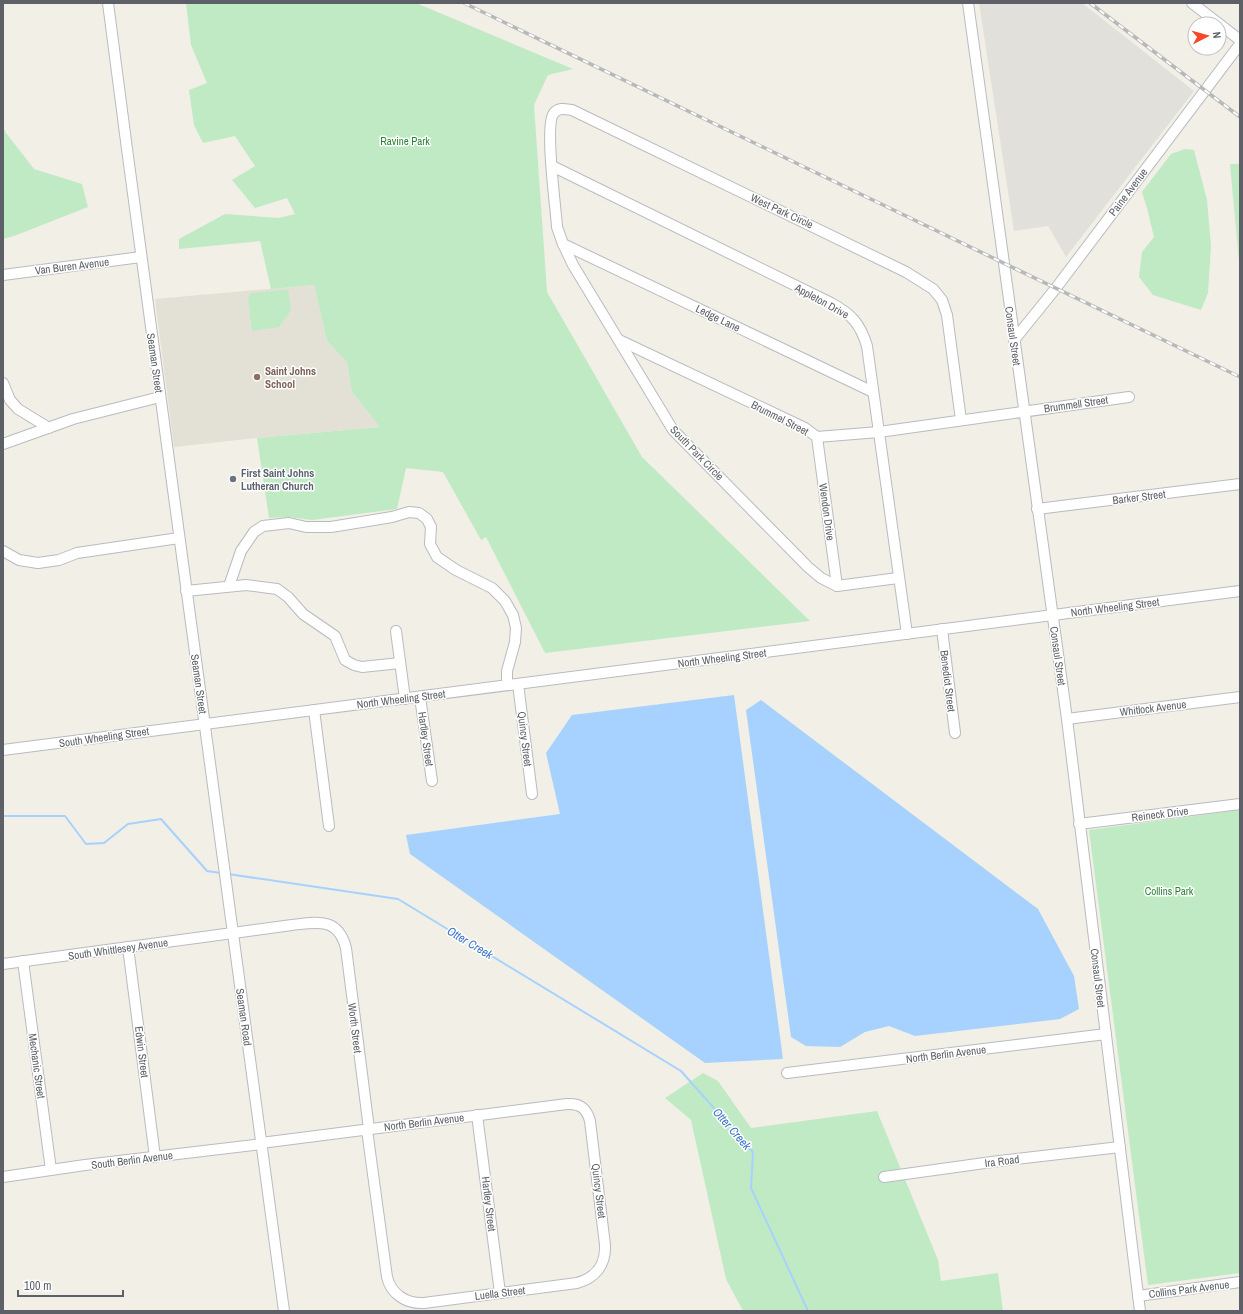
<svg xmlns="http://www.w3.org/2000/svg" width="1243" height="1314" viewBox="0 0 1243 1314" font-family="'Archivo Narrow',sans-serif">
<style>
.industrial{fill:#e1e0da}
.education{fill:#e3e1d6}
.green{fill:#c0eac4}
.water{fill:#a7d2ff}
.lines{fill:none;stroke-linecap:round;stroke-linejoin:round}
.stream{stroke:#a7d2ff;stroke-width:2}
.minor-casing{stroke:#b8bbc0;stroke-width:12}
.minor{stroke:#fff;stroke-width:10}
.rail-casing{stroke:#b7b8b8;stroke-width:3.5}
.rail{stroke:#fff;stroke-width:2;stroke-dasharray:6;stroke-linecap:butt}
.education-dot{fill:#8d6e63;stroke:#fff;stroke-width:1.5}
.worship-dot{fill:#6b7280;stroke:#fff;stroke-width:1.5}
.labels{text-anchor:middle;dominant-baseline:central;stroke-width:3;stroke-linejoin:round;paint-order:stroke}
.park-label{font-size:11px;fill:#2e853a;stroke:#fff}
.street-label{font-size:11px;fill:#5d6167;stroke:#fff}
.education-label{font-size:11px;font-weight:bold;fill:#785e54;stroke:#fff;text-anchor:start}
.worship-label{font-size:11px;font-weight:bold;fill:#5b616d;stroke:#fff;text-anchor:start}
.water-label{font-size:12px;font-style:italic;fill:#3d74c4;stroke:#fff}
</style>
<rect width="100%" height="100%" fill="#f1efe6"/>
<polygon class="industrial" points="979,3 1082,3 1194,91 1066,257 1048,226 1014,231"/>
<polygon class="education" points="314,285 327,341 347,362 352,392 380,427 257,438 174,447 155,299"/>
<g class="green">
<polygon points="186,3 416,3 573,69 548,75 534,105 547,292 642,457 810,621 545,653 486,537 481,540 443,472 406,468 397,509 312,520 289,517 269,518 257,438 380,427 352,392 347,362 327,341 314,285 271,289 260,241 179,249 179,239 225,214 279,218 295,214 287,198 255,208 232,180 255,166 235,136 203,143 194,125 189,90 207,83 191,45"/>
<polygon points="3,127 6,133 34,169 82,184 88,207 14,236 3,239"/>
<polygon points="1185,149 1194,150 1207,200 1211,246 1208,293 1201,310 1153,295 1139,277 1142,252 1154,237 1147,208 1142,192 1171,154"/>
<polygon points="1230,164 1240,164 1240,272"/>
<polygon points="288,289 291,310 279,327 252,331 248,297 251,293"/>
<polygon points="1240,810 1240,1273 1148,1285 1089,830"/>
<polygon points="703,1073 718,1081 751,1128 877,1111 938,1260 941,1281 998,1273 1003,1311 743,1311 726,1279 691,1120 665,1098"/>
</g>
<g class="water">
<polygon points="734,695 783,1059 705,1063 410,854 406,835 560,814 546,753 572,715"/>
<polygon points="761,700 1038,909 1074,976 1079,1009 1060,1019 915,1036 889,1026 865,1032 840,1047 806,1046 791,1037 746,710"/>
</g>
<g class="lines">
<g class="stream">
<polyline points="3,816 65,816 86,844 104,843 128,824 161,819 207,871 221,873"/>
<polyline points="228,874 398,899 681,1071 753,1152 751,1188 808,1311"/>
</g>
<g class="minor-casing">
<g id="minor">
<polyline points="108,3 127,149 284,1311"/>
<polyline points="968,3 1067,719 1140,1311"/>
<polyline points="1192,3 1240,40"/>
<path d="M552 166 831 303C851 314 860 323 867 346L907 634"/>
<polyline points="563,244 873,392"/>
<polyline points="3,275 141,257"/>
<polyline points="619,340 805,428 817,437 879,432 1129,397"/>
<polyline points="1014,340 1056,288 1240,44"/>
<polyline points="3,383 10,400 18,409 49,428"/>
<polyline points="817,437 837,586"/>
<polyline points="3,444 73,419 160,397"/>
<polyline points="1037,509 1240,484"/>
<polyline points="3,551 19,560 38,563 59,560 77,553 179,538"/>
<path d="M898 578 837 586 821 578 808 567 673 430 573 265 563 244 557 227C556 208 544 124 554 113 559 107 565 109 572 110L906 272 933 289 942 300 947 315 961 420"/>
<polyline points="229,586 241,551 254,532 263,526 289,523 306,527 331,527 392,517 409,512 419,513 427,519 431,527 430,544 437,557 456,570 492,588 505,601 513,615 516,628 515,642 507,671 507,685"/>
<polyline points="186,591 246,585 277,589 288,597 303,614 335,636 345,660 354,665 362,667 400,663"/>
<polyline points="942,629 955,733"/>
<polyline points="396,631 405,699"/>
<polyline points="518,684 532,794"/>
<polyline points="420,697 432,781"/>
<polyline points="314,710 329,826"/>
<polyline points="1067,719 1240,697"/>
<polyline points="3,750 1240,591"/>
<polyline points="1079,824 1240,804"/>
<polyline points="128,947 155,1157"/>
<polyline points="23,961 51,1170"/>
<path d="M3 964 292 925C317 922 338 917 346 948L369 1129"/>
<polyline points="787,1073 1106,1034"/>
<polyline points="477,1115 500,1293"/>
<path d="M261 1143 567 1104C580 1103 587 1109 590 1121L605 1245C606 1265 595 1278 577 1283L424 1303C406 1304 391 1294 387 1277L367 1130"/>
<polyline points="3,1177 85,1165 262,1144"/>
<polyline points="884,1177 999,1161 1120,1147"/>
<polyline points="1138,1296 1240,1282"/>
</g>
</g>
<use href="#minor" class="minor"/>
<g class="rail-casing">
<g id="rail">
<polyline points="464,3 1240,377"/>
<polyline points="1090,3 1240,117"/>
</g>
</g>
<use href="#rail" class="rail"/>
</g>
<circle class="education-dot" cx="257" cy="377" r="4"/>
<circle class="worship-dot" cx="233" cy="479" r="4"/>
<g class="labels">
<g class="park-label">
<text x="405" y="141">Ravine Park</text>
<text x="1169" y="891">Collins Park</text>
</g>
<g class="street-label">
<text transform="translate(1128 192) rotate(-53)">Paine Avenue</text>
<text transform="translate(782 211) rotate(25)">West Park Circle</text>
<text transform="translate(72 266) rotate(-7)">Van Buren Avenue</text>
<text transform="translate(822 301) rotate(29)">Appleton Drive</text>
<text transform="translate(718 318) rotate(26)">Ledge Lane</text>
<text transform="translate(1013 336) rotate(82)">Consaul Street</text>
<text transform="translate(155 363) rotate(82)">Seaman Street</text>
<text transform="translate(1076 404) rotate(-8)">Brummell Street</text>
<text transform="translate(780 418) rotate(27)">Brummel Street</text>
<text transform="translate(697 453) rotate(46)">South Park Circle</text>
<text transform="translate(1139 497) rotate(-7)">Barker Street</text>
<text transform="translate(827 512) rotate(82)">Wendon Drive</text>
<text transform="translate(1115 607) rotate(-7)">North Wheeling Street</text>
<text transform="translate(1058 656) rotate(82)">Consaul Street</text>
<text transform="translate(722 658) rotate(-7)">North Wheeling Street</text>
<text transform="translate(948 681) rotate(83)">Benedict Street</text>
<text transform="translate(199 684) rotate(82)">Seaman Street</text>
<text transform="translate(401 699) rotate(-7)">North Wheeling Street</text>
<text transform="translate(1153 708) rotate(-7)">Whitlock Avenue</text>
<text transform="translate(104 737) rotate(-8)">South Wheeling Street</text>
<text transform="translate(426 739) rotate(82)">Hartley Street</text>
<text transform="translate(525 739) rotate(83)">Quincy Street</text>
<text transform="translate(1160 814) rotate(-7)">Reineck Drive</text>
<text transform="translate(118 949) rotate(-8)">South Whittlesey Avenue</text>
<text transform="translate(1098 978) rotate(83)">Consaul Street</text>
<text transform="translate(244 1017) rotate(82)">Seaman Road</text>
<text transform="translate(355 1028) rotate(83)">Worth Street</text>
<text transform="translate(142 1052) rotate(83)">Edwin Street</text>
<text transform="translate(946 1054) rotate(-7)">North Berlin Avenue</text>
<text transform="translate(37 1066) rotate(82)">Mechanic Street</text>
<text transform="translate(424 1122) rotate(-7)">North Berlin Avenue</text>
<text transform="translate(132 1160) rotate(-7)">South Berlin Avenue</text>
<text transform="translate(1002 1161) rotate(-7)">Ira Road</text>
<text transform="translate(599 1191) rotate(83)">Quincy Street</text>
<text transform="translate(489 1204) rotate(83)">Hartley Street</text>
<text transform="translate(1189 1289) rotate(-7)">Collins Park Avenue</text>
<text transform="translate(500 1293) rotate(-7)">Luella Street</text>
</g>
<g class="education-label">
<text x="265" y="371">Saint Johns<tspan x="265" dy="13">School</tspan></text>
</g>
<g class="worship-label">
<text x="241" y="473">First Saint Johns<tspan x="241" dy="13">Lutheran Church</tspan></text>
</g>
<g class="water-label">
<text transform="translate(470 943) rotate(31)">Otter Creek</text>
<text transform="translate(732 1129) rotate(49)">Otter Creek</text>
</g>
</g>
<rect width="1243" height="1314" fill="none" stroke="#5d6167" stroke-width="8"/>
<g transform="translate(1207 36) rotate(84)"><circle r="19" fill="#ffffff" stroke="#bec0c2"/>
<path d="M0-3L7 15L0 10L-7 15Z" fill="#f64726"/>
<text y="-6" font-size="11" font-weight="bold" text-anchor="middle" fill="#5d6167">N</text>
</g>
<path d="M18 1290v6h105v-6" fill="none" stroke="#5d6167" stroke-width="2"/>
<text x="24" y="1290" font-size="12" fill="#5d6167" stroke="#ffffff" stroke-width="3" paint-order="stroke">100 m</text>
</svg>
